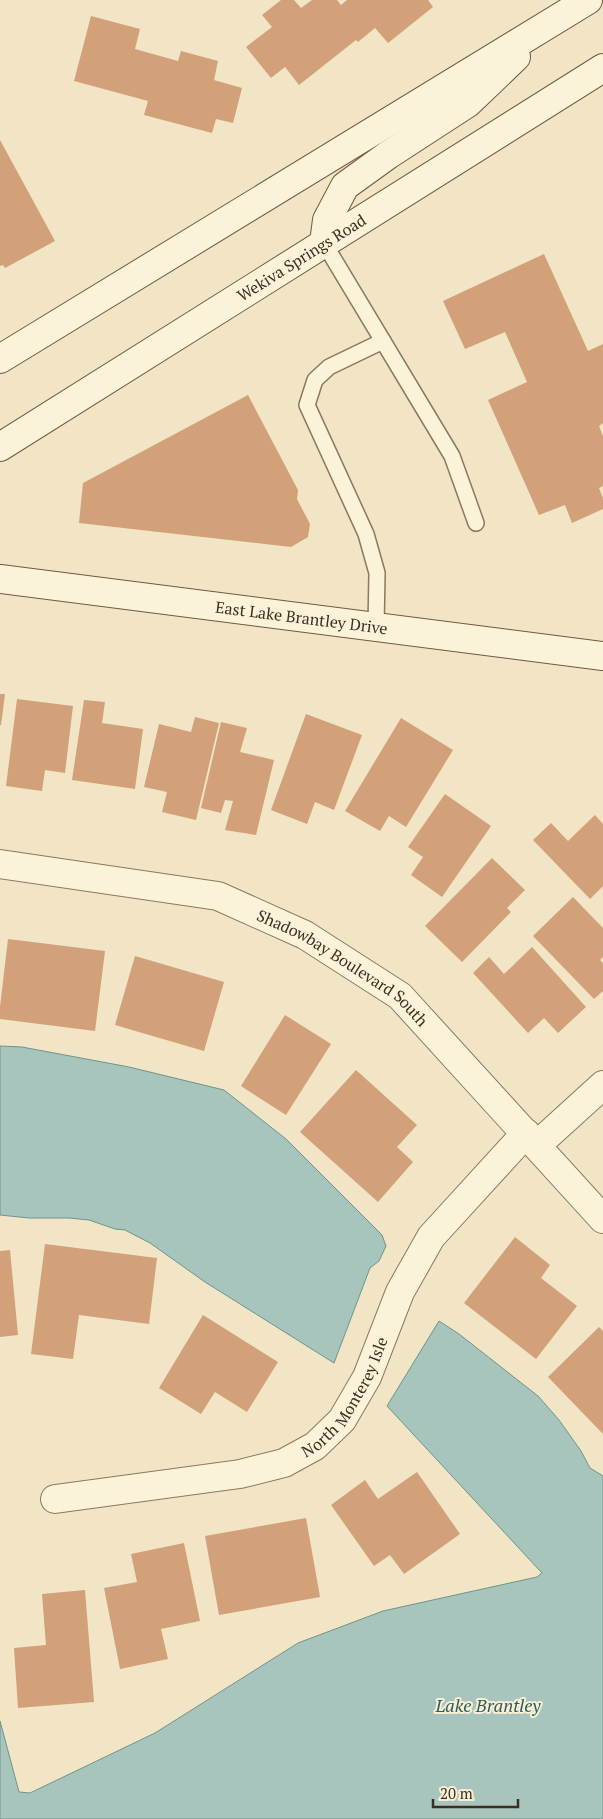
<svg xmlns="http://www.w3.org/2000/svg" width="603" height="1819" viewBox="0 0 603 1819" font-family="'PT Serif',serif">
<style>
.water{fill:#a8c5bd;stroke:#6d948b}
.building{fill:#d2a079}
.lines{fill:none;stroke-linecap:round;stroke-linejoin:round}
.lane-casing{stroke:#8f775a;stroke-width:18}
.street-casing{stroke:#8f775a;stroke-width:30}
.secondary-casing{stroke:#71583d;stroke-width:30}
.lane{stroke:#fbf2da;stroke-width:15}
.street{stroke:#fbf2da;stroke-width:28}
.secondary{stroke:#fbf2da;stroke-width:28}
.labels{text-anchor:middle;dominant-baseline:central;stroke-width:4;stroke-linejoin:round;paint-order:stroke}
.street-label{font-size:16px;fill:#3e2e1f;stroke:#f8efd6}
.water-label{font-size:18px;font-style:italic;fill:#2d5e5c;stroke:#f8efd6}
</style>
<rect width="100%" height="100%" fill="#f1e5c6"/>
<g class="water">
<polygon points="0,1046 22,1047 129,1067 224,1090 286,1139 382,1235 386,1246 379,1261 370,1268 334,1363 205,1282 150,1243 125,1230 115,1229 89,1220 69,1218 29,1218 0,1215"/>
<polygon points="439,1321 459,1334 538,1396 559,1420 581,1451 590,1468 603,1476 603,1819 0,1819 0,1721 19,1792 30,1793 155,1733 298,1643 383,1611 537,1577 542,1573 387,1406"/>
</g>
<g class="building">
<polygon points="281,0 294,0 301,8 312,0 337,0 341,5 347,0 428,0 433,7 388,43 375,28 358,42 356,40 299,85 285,67 271,78 246,47 272,27 262,15"/>
<polygon points="91,16 140,29 135,49 178,61 181,51 218,61 214,80 242,88 233,123 216,119 212,133 144,115 148,101 74,81"/>
<polygon points="0,140 55,241 5,268 3,265 0,266"/>
<polygon points="544,254 588,351 603,344 603,423 599,426 603,436 603,486 599,488 603,498 603,509 572,523 565,505 539,515 488,400 527,382 505,332 465,349 443,301"/>
<polygon points="248,395 298,490 297,499 310,524 308,537 291,547 79,523 83,483"/>
<polygon points="0,694 5,694 1,725 0,725"/>
<polygon points="17,699 73,706 65,773 45,770 42,791 6,786"/>
<polygon points="84,700 105,702 102,723 143,729 135,789 72,780"/>
<polygon points="306,714 362,735 334,810 315,802 307,824 271,810"/>
<polygon points="195,717 219,723 196,820 162,812 167,792 144,787 159,724 191,732"/>
<polygon points="401,718 453,750 406,827 389,816 380,831 345,811"/>
<polygon points="221,722 247,728 240,752 274,760 256,835 225,830 233,801 225,800 221,813 201,808"/>
<polygon points="445,794 491,826 442,897 411,875 423,857 408,847"/>
<polygon points="595,815 603,824 603,886 590,899 533,840 551,823 568,841"/>
<polygon points="492,858 525,890 507,908 511,912 462,962 425,926"/>
<polygon points="573,897 603,928 603,957 600,960 603,963 603,991 594,999 533,936"/>
<polygon points="8,939 105,951 95,1031 0,1019 0,1007"/>
<polygon points="532,947 586,1007 558,1033 544,1018 528,1033 473,973 489,957 504,974"/>
<polygon points="135,956 224,982 204,1051 115,1025"/>
<polygon points="285,1015 331,1044 286,1115 241,1086"/>
<polygon points="356,1070 417,1125 397,1147 413,1162 378,1202 300,1132"/>
<polygon points="515,1237 550,1265 541,1278 577,1306 536,1359 464,1303"/>
<polygon points="45,1244 157,1258 149,1324 79,1315 73,1359 31,1354"/>
<polygon points="10,1250 18,1335 0,1337 0,1251"/>
<polygon points="203,1315 278,1362 247,1412 215,1392 201,1414 159,1388"/>
<polygon points="599,1327 603,1331 603,1434 548,1377"/>
<polygon points="417,1472 460,1534 404,1574 390,1555 374,1566 331,1505 365,1480 378,1499"/>
<polygon points="306,1518 320,1597 219,1615 205,1536"/>
<polygon points="184,1543 200,1621 161,1629 168,1659 120,1669 104,1588 137,1582 131,1554"/>
<polygon points="85,1590 94,1702 18,1708 14,1648 46,1645 42,1594"/>
</g>
<g class="lines">
<g class="lane-casing">
<g id="lane">
<polyline points="324,243 452,456 476,523"/>
<polyline points="376,627 377,573 366,534 307,405 315,380 329,367 383,341"/>
</g>
</g>
<g class="street-casing">
<g id="street">
<path id="s1" d="M0 864 218 896 305 935 400 996 603 1219"/>
<polyline points="537,1145 603,1085"/>
<path id="s2" d="M55 1499 240 1474 284 1463 315 1446 342 1420 367 1377 400 1292 431 1237 526 1133"/>
</g>
</g>
<g class="secondary-casing">
<g id="secondary">
<polyline points="324,243 327,220 345,186 388,155 468,103 516,57"/>
<polyline points="0,359 588,0"/>
<path id="s3" d="M0 447 603 68"/>
<path id="s4" d="M0 579 603 656"/>
</g>
</g>
<use href="#lane" class="lane"/>
<use href="#street" class="street"/>
<use href="#secondary" class="secondary"/>
</g>
<g class="labels">
<g class="street-label">
<text stroke="none"><textPath href="#s3" startOffset="356">Wekiva Springs Road</textPath></text>
<text stroke="none"><textPath href="#s4" startOffset="304">East Lake Brantley Drive</textPath></text>
<text stroke="none"><textPath href="#s1" startOffset="365">Shadowbay Boulevard South</textPath></text>
<text stroke="none"><textPath href="#s2" startOffset="325">North Monterey Isle</textPath></text>
</g>
<g class="water-label">
<text x="488" y="1705">Lake Brantley</text>
</g>
</g>
<path d="M433 1799v8h85v-8" fill="none" stroke="#3e2e1f" stroke-width="2.5"/>
<text x="440" y="1799" font-size="15" fill="#3e2e1f" stroke="#f8efd6" stroke-width="4" paint-order="stroke">20 m</text>
</svg>
